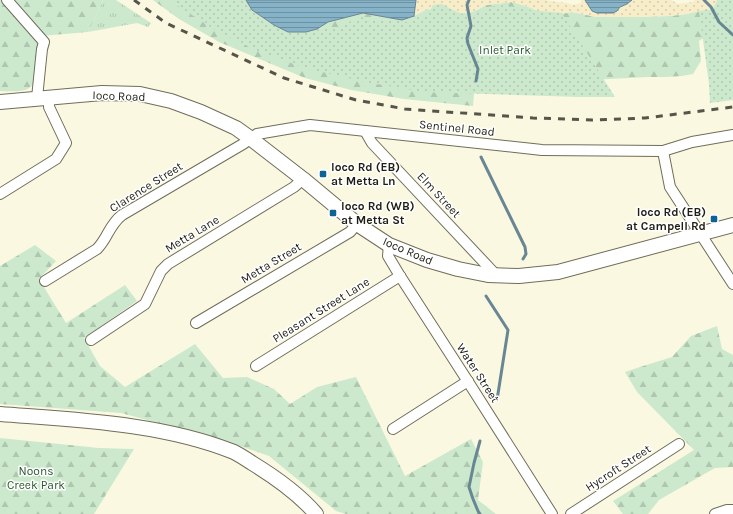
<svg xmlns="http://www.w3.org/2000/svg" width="733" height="514" viewBox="0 0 733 514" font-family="Karla,sans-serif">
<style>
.grass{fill:url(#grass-tufts)}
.forest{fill:url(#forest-firs)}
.sand{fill:url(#sand-dots)}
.park{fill:url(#park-dots)}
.water{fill:url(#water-rules);stroke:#688693}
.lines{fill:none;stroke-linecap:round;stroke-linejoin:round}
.stream{stroke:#688693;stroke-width:3}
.minor-casing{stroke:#706d5a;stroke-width:12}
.secondary-casing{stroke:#706d5a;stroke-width:16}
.minor{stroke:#fff;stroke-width:10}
.secondary{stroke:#fff;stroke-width:14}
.rail{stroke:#565549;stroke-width:3;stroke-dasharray:7 7;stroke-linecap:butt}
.poi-dot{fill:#0f6294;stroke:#fff;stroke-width:1.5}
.labels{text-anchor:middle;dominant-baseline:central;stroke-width:3;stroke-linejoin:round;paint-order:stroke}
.park-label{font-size:12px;fill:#28592f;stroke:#fff}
.street-label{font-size:12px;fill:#1f1e16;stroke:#fff}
.poi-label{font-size:12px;font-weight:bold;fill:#1f1e16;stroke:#fff;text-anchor:start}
</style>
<defs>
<pattern id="grass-tufts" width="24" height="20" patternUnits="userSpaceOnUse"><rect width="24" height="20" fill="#cce9cd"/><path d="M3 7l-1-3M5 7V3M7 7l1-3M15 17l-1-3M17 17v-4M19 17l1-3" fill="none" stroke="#afc7af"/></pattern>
<pattern id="forest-firs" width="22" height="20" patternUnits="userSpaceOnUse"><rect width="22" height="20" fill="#cce9cd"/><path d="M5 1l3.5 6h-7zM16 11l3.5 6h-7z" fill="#afc7af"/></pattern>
<pattern id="sand-dots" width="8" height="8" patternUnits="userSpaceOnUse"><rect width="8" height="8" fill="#f7edc8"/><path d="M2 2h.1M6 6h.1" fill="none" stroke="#d3cbab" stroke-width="1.8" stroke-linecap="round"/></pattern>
<pattern id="park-dots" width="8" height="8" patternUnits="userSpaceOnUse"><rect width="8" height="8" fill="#cce9cd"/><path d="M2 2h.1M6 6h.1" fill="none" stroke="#afc7af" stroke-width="1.8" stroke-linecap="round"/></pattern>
<pattern id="water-rules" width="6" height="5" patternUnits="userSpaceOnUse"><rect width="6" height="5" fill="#87b3c9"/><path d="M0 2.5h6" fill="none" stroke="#6e91a2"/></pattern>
</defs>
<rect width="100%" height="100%" fill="#fbf8e2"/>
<polygon class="grass" points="103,0 116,0 151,23 148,27 137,23 88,32"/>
<g class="forest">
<path d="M0 0H103L88 32 41 36 37 44V53L34 82C30 94 11 91 0 91Z"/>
<polygon points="153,0 185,0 474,93 473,106 404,99 351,90 305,78 219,42 179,19"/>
<polygon points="197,0 246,0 252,10 317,29 328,22 363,13 402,20 414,16 427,9 463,13 471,13 486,5 512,2 526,6 541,12 560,14 572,12 597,17 636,17 670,16 687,14 699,11 705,31 706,36 699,41 701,61 693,74 682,76 666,77 648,77 532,83 457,81"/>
<polygon points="35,245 56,261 39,279 66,323 125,285 137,301 84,338 100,366 125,387 195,344 223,378 247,377 274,389 290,404 317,387 356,377 405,476 471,439 483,462 478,500 496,514 346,514 336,511 269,456 223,440 121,413 0,404 0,266"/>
<polygon points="717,326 722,349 733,355 733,467 715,468 659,500 648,514 623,514 613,501 694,450 637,392 625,372 640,367 672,357 691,336"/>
<polygon points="0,438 99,448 134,449 94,514 0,514"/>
</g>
<path class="sand" d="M416 0H547C556 3 565 1 573 5L581 3V0H585L592 11H617C621 6 627 4 632 0H671L678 4 692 2 695 0H717L713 9 670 16 636 17H597L572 12 560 14 541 12 526 6 512 2 486 5 471 13H463L427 9 414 16Z"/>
<g class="park">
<polygon points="169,0 244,0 255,11 271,23 291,32 310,31 325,28 340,29 349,22 362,17 374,20 387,19 406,22 429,13 433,5 442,4 451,9 462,14 473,12 481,12 487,7 504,5 530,10 563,13 563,15 615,97 578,97 423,92 365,82 305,68 255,50 215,30"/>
<polygon points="717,0 733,0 733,100 710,103 709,84 699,11 713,9"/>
</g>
<g class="water">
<polygon points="246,0 416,0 414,16 402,20 363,13 328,22 317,29 306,32 288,32 274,25 252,10"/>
<polygon points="585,0 632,0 627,4 620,7 617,11 613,13 597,13 592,11"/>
</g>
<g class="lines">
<g class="stream">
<polyline points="469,0 467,5 471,26 467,38 468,44 478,69 476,81"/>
<polyline points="704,0 711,7 719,22 733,35"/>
<polyline points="481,157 525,247 526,254 523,259"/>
<polyline points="486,296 508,330 497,400"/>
<polyline points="480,441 474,463 469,487 473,499 478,511 480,514"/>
</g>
<g class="minor-casing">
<g id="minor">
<polyline points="7,0 44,42 42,49 37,98"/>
<polyline points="365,131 372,143 496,275"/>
<polyline points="663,151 670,187 733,284"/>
<polyline points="0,194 56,159 66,143 49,107 49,98"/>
<polyline points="389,245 388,256 400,276 467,380 552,514"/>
<path d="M45 281 97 249C108 238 109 225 122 215L243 144 257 134 310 125 542 150 663 151 692 142 733 135"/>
<polyline points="196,323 350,232 357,224"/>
<polyline points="91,340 145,304 161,271 168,264 294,187 303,179"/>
<polyline points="256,366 400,276"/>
<polyline points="393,429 468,381"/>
<polyline points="571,514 679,444"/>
<polyline points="715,514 727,510 733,510"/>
</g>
</g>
<g class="secondary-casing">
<g id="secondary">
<polyline points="0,102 102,93 140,94 171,101 201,112 236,128 250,138 303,179 357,224 389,245 427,260 458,269 488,275 519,276 558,272 733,225"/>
<path d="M0 414C77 420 162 423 234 452 240 455 246 459 252 463 275 477 299 494 316 514"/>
</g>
</g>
<use href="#minor" class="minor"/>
<use href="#secondary" class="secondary"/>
<polyline class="rail" points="134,0 166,23 284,78 356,100 405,109 533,118 592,120 645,118 733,107"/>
</g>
<g class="poi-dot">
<rect x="319" y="170" width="8" height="8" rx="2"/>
<rect x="329" y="209" width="8" height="8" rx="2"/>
<rect x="710" y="215" width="8" height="8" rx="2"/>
</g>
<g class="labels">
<g class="park-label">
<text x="505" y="50">Inlet Park</text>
<text x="36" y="471">Noons<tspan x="36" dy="14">Creek Park</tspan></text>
</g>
<g class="street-label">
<text transform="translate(119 96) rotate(2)">Ioco Road</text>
<text transform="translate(457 128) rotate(6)">Sentinel Road</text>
<text transform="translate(146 187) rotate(-32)">Clarence Street</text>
<text transform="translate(439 195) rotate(47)">Elm Street</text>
<text transform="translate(192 234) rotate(-31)">Metta Lane</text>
<text transform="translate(408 251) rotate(23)">Ioco Road</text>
<text transform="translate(271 263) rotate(-31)">Metta Street</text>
<text transform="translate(321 310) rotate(-32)">Pleasant Street Lane</text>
<text transform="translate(478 373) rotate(57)">Water Street</text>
<text transform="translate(618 468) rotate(-33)">Hycroft Street</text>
</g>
<g class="poi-label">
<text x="331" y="167">Ioco Rd (EB)<tspan x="331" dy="14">at Metta Ln</tspan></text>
<text x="341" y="206">Ioco Rd (WB)<tspan x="341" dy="14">at Metta St</tspan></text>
<text x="706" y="212" text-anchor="end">Ioco Rd (EB)<tspan x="706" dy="14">at Campell Rd</tspan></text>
</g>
</g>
</svg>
